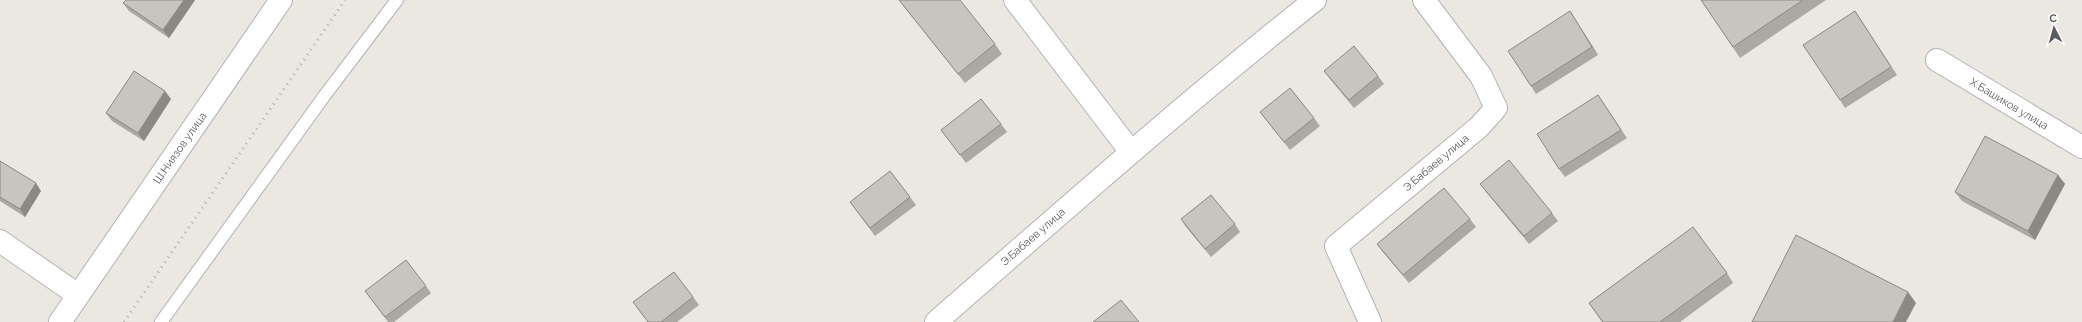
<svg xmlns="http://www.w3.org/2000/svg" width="2082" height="322" viewBox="0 0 2082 322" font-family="Raleway,sans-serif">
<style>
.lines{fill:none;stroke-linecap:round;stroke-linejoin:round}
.lane-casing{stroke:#b0b3b7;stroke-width:14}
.street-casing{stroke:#b0b3b7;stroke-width:24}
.lane{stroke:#fff;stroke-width:12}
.street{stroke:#fff;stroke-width:22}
.rail{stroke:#b0b1b1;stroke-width:3;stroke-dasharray:1 5;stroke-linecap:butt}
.wall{fill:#aca9a3}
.shaded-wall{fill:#8c8985}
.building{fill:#c8c4be;stroke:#8c8985}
.labels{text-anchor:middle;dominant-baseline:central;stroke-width:3;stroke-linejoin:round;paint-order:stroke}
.street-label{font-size:11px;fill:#585c5f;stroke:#fff}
</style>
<rect width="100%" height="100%" fill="#eae8e0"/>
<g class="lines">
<g class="lane-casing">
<polyline id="lane" points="161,322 325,95 397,0"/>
</g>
<g class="street-casing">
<g id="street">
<polyline points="1015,0 1131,152"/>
<polyline points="1937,60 2082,147"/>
<polyline points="0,241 78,295"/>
<polyline points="60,322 281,0"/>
<path d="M936 322C1061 213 1185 103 1315 0"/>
<polyline points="1370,322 1336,246 1479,127 1496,108 1481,76 1424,0"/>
</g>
</g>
<use href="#lane" class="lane"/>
<use href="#street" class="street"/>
<polyline class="rail" points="124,322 345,0"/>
</g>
<g class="wall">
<polygon points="126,0 195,0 169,38 129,11 123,3"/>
<polygon points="899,0 995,44 1002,54 965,83 905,8"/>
<polygon points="1701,0 1826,0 1740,58"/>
<polygon points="1570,11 1598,55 1536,94 1531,86"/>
<polygon points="1855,11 1897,75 1845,108 1840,100"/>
<polygon points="1324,71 1378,76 1384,84 1354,108 1330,79"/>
<polygon points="1598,95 1627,138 1565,177 1559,169"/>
<polygon points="171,99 144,141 112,121 106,113"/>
<polygon points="1260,112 1314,118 1320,126 1290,150 1266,120"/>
<polygon points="1001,124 1007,132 966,163 941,130"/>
<polygon points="0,161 41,191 25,217 0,201"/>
<polygon points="2058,175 2065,184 2035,240 1962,201 1955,192"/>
<polygon points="1480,184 1552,213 1558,221 1529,244 1486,192"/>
<polygon points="910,197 916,205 875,236 850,202"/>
<polygon points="1181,219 1235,224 1240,232 1211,257 1186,227"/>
<polygon points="1470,219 1476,227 1409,283 1382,251 1377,244"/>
<polygon points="1727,273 1733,283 1680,322 1602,322 1589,303"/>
<polygon points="426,286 431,293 394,322 388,322 365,291"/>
<polygon points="693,297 699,305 677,322 648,322 633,302"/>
</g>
<g class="shaded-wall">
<polygon points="184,0 195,0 169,38 163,30"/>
<polygon points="1570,11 1575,19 1598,55 1592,47"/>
<polygon points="165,91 171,99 144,141 138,133"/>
<polygon points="2058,175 2065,184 2035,240 2028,231"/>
<polygon points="36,183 41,191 25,217 20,209"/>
<polygon points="1908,292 1916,303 1906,322 1893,322"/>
</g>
<g class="building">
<polygon points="126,0 184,0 163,30 123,3"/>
<polygon points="899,0 960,0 995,44 958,74"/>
<polygon points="1701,0 1803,0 1733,47"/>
<polygon points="1570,11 1592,47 1531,86 1508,51"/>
<polygon points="1855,11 1891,67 1840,100 1803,45"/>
<polygon points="1354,46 1378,76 1349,100 1324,71"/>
<polygon points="134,71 165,91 138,133 106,113"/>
<polygon points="1290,88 1314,118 1284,142 1260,112"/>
<polygon points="1598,95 1621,130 1559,169 1537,134"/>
<polygon points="981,99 1001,124 960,155 941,130"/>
<polygon points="1985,136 2058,175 2028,231 1955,192"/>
<polygon points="1509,160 1552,213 1524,236 1480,184"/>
<polygon points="0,161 36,183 20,209 0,197"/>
<polygon points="890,171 910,197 870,228 850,202"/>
<polygon points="1444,188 1470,219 1403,275 1377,244"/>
<polygon points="1211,195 1235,224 1205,249 1181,219"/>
<polygon points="1693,227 1727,273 1660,322 1603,322 1589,303"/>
<polygon points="1796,235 1908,292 1893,322 1752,322"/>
<polygon points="406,260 426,286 385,317 365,291"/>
<polygon points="674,272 693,297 661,322 648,322 633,302"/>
<polygon points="1121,300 1139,322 1093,322"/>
</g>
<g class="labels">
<g class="street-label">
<text transform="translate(2009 104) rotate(31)">Х.Башиков улица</text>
<text transform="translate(180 148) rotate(-55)">Ш.Ниязов улица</text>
<text transform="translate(1436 163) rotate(-40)">Э.Бабаев улица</text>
<text transform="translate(1033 237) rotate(-41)">Э.Бабаев улица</text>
</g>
</g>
<g transform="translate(2054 28) rotate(354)" stroke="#ffffff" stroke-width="3" paint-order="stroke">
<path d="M0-3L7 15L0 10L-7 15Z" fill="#585c5f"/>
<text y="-6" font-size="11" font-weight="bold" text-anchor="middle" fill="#585c5f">С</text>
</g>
</svg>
